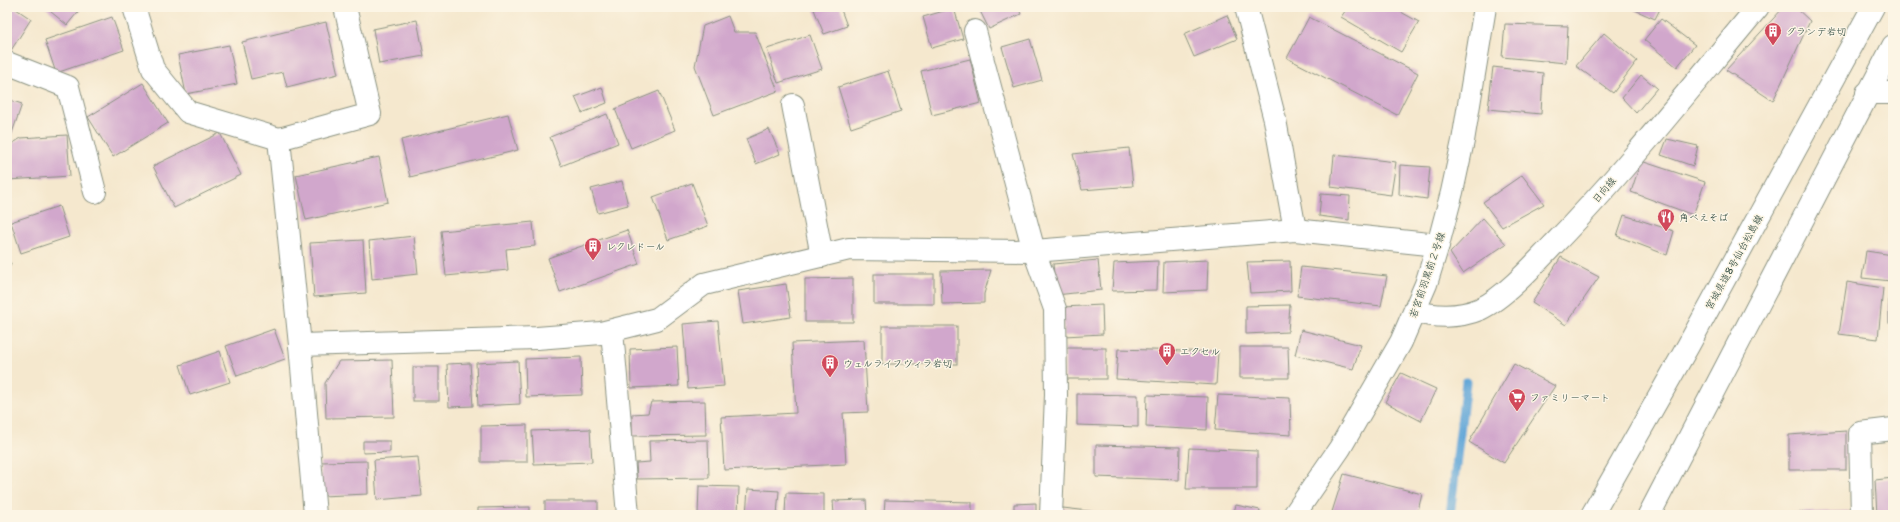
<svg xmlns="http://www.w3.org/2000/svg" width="1900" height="522" viewBox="0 0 1900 522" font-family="'Shantell Sans','Klee One',sans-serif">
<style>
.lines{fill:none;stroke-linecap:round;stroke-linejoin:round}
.stream{stroke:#63a7d8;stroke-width:9}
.building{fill:#d1a7cc}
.minor-casing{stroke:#8a9281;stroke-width:24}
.tertiary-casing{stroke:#8a9281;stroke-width:24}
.primary-casing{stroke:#8a9281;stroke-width:24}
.minor{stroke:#fff;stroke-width:22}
.tertiary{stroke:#fff;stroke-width:22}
.primary{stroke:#fff;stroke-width:22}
.labels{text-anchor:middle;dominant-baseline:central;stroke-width:3;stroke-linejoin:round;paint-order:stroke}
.poi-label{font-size:10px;fill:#1f3d34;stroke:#fcf5e5;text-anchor:start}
.street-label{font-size:10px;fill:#1f3d34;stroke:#fcf5e5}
</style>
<rect width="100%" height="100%" fill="#fcf5e5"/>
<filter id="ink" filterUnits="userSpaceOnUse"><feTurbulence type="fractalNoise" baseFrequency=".025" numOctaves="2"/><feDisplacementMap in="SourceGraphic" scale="8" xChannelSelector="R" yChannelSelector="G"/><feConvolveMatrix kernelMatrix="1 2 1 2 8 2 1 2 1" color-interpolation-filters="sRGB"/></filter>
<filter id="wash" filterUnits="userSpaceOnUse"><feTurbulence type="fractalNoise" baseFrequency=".012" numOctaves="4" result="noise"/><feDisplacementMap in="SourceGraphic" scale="16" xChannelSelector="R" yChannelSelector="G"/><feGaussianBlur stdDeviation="0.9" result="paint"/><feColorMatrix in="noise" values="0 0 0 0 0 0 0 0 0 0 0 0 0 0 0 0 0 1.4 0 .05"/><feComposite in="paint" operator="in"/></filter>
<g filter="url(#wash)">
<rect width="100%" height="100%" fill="#f5e8ce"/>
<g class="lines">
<polyline class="stream" points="1450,515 1466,382"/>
</g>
<g id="blocks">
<g class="building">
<polygon points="7,7 13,7 31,19 10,52 7,50"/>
<polygon points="45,7 82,7 67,25"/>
<polygon points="813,7 840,7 847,26 824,34"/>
<polygon points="978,7 1018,7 1021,14 989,29"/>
<polygon points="1348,7 1392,7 1419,22 1401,52 1341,17"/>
<polygon points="1628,7 1661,7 1655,19"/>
<polygon points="1784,7 1795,7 1810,21 1773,101 1726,70"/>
<polygon points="954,8 963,39 932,48 923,17"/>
<polygon points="1227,15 1237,39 1194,57 1184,34"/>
<polygon points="728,16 734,32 755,32 778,91 714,115 695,66 703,26"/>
<polygon points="112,17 124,50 56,73 45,40"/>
<polygon points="1309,17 1418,73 1397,115 1287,58"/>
<polygon points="1661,19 1695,45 1677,67 1644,40"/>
<polygon points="417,20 424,56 379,64 373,29"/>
<polygon points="326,22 338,74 287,87 283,72 251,79 242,42"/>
<polygon points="1505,24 1568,26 1566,63 1502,57"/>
<polygon points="1604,33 1637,61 1613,93 1576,66"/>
<polygon points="810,35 822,69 778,83 767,49"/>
<polygon points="1030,39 1042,80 1014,88 1002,47"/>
<polygon points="229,45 237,84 186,94 178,55"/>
<polygon points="970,59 981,103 932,115 921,71"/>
<polygon points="1493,67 1543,73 1541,114 1488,109"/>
<polygon points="888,71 901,111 851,128 838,87"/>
<polygon points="1641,75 1657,88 1636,113 1622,98"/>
<polygon points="143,83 168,123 113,157 88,117"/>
<polygon points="602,87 607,103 582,113 575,97"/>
<polygon points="659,91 675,130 631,148 615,109"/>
<polygon points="7,99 22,104 11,136 7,134"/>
<polygon points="508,114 518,150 410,177 401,140"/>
<polygon points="607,114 618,143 561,166 550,137"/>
<polygon points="769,129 780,154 756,164 746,139"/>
<polygon points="220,133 241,175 174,208 153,166"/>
<polygon points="67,135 70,176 8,180 7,147 21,138"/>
<polygon points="1667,139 1698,146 1693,166 1661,155"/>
<polygon points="1129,148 1133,186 1082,190 1073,154"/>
<polygon points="1334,155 1396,162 1391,195 1331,187"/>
<polygon points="379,157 388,202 306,220 296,175"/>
<polygon points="1641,161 1705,182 1693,215 1631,192"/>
<polygon points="1400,165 1430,167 1427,199 1399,195"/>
<polygon points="1522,175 1544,204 1502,227 1483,202"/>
<polygon points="622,181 628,205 598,213 591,189"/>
<polygon points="692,183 708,226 668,240 653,197"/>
<polygon points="1321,194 1350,196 1349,220 1319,216"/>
<polygon points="59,206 69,237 21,253 11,222"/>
<polygon points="1624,215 1674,231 1667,255 1617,236"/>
<polygon points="1483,218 1506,244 1463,273 1450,253"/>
<polygon points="533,222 535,246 506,249 508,270 446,276 441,231"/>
<polygon points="627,230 639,264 560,292 548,258"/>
<polygon points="414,236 418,274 372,279 369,241"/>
<polygon points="363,240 366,293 314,297 310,243"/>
<polygon points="1866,251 1893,255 1891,281 1862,278"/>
<polygon points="1561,257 1599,277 1566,325 1532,303"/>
<polygon points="1098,260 1101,290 1056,295 1053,264"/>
<polygon points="1208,260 1207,290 1163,292 1164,262"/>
<polygon points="1158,261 1157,290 1112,291 1114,263"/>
<polygon points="1290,261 1291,291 1250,293 1247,262"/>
<polygon points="7,262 11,263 7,274"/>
<polygon points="1301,267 1387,276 1381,306 1297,296"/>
<polygon points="991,270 984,294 984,303 942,304 941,271"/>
<rect x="874" y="274" width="60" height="30"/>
<polygon points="853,278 853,322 805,322 805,279"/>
<polygon points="1847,282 1883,288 1878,339 1839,334"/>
<polygon points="786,284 791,317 743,324 738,291"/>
<rect x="1889" y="289" width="4" height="34"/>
<polygon points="1102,305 1103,334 1064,336 1063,307"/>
<polygon points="1290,305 1288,332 1246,334 1246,306"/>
<polygon points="718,321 724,386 688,389 683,324"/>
<rect x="882" y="326" width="75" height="38"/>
<polygon points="274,329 285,359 237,376 226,346"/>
<polygon points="1301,330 1361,345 1353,369 1295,355"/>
<polygon points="864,340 868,412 843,413 846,464 724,470 721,417 796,413 792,343"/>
<polygon points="677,347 679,386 631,388 630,349"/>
<polygon points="1240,347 1288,347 1289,378 1240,378"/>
<rect x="1065" y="348" width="41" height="31"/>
<polygon points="1118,349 1218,352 1216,385 1116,379"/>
<polygon points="220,351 230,382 190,395 180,365"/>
<polygon points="581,357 582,395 526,397 525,359"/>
<polygon points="392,360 394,417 326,418 325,383 339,361"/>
<polygon points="518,361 520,404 478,406 476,363"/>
<polygon points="470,363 473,406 449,407 447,364"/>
<polygon points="1514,364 1555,386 1504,463 1469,442"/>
<rect x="413" y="367" width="26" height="34"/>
<polygon points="1401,373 1436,389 1421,421 1385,402"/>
<polygon points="1077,394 1138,395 1138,427 1077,425"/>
<polygon points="1147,395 1208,397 1207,430 1146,427"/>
<polygon points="1218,395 1290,398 1291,435 1215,430"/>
<polygon points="705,401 706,435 632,436 632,414 648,413 651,402"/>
<polygon points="527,425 527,462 481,462 481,426"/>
<polygon points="590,429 592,462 534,464 532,431"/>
<polygon points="1846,431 1846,470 1789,470 1789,435"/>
<polygon points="708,440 709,478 637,479 636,463 650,462 649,441"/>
<polygon points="363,441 390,441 390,452 363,453"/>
<polygon points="1096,445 1180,447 1179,480 1096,477"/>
<polygon points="1189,448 1257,451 1257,489 1186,489"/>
<polygon points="418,457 422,496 377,500 374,460"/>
<polygon points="367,461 368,494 322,496 320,462"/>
<polygon points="1344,474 1422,494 1417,515 1331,515"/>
<polygon points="1893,478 1893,515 1877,515 1875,480"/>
<polygon points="699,486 739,487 738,515 698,515"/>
<polygon points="748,489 779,491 777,515 746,515"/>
<polygon points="786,493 824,494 824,515 785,515"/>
<polygon points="866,500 867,515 834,515 833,501"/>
<polygon points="885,500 972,502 972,515 884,515"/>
<rect x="545" y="501" width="53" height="14"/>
<polygon points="1036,503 1036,515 1014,515 1014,504"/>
<polygon points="1236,505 1260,510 1259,515 1233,515"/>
<polygon points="530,507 530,515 478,515 478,508"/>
<polygon points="1063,508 1114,514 1114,515 1062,515"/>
<polygon points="1848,511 1849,515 1779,515 1779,513"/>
</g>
</g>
</g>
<g filter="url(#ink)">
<use href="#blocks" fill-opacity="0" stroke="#8a9281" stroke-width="1"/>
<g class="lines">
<g class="minor-casing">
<g id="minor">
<polyline points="134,7 153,69 188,112 279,139"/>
<polyline points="1246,7 1275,120 1295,230"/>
<polyline points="975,31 1034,251 1055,309 1056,395 1051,515"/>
<polyline points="7,63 68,87 95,192"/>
<polyline points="1867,93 1893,93"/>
<polyline points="793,105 822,256"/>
<path d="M1415 312C1437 317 1459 318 1480 309 1504 298 1534 265 1553 245 1626 170 1691 87 1758 7"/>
<polyline points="612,331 628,515"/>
<polyline points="300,345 537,338 601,333 657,319 704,284 849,249 1034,251 1295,230 1438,245"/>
<polyline points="315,515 300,345 279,139 370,114 345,7"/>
<polyline points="1862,515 1860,433 1893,429"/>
</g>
</g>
<g class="tertiary-casing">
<polyline id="tertiary" points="1294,515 1340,448 1401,342 1426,284 1438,245 1452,192 1463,141 1485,7"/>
</g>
<g class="primary-casing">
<g id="primary">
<polyline points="1592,515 1688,346 1873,7"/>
<polyline points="1649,515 1893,46"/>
</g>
</g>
<use href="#minor" class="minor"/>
<use href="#tertiary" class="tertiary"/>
<use href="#primary" class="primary"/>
</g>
</g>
<defs>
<g id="building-pin" transform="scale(0.9)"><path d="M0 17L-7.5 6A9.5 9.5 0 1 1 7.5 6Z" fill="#d1495b" stroke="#fcf5e5"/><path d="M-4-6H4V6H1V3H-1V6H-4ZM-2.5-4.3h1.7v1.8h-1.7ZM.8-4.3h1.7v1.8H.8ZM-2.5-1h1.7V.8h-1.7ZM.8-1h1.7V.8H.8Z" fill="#fff"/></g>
<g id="restaurant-pin" transform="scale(0.9)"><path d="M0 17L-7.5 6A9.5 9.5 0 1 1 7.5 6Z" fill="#d1495b" stroke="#fcf5e5"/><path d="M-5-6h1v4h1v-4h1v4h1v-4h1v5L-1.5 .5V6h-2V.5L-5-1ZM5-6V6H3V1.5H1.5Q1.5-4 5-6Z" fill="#fff"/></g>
<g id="supermarket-pin" transform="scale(0.9)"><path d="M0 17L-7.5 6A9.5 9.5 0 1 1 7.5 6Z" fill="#d1495b" stroke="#fcf5e5"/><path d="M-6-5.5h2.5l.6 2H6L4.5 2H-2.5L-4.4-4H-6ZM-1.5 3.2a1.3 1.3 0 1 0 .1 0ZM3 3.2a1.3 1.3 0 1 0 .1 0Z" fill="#fff"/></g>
</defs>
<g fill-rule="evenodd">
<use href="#building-pin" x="1773" y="31"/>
<use href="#restaurant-pin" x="1666" y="217"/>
<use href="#building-pin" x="593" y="246"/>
<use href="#building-pin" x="1167" y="351"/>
<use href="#building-pin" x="830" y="363"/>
<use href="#supermarket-pin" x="1517" y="397"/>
</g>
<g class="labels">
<g class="poi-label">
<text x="1786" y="31">グランデ岩切</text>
<text x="1679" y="217">角べえそば</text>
<text x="606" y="246">レクレドール</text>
<text x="1180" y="351">エクセル</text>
<text x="843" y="363">ウェルライフヴィラ岩切</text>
<text x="1530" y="397">ファミリーマート</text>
</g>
<g class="street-label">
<text transform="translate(1604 190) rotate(-50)">日向線</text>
<text transform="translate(1734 262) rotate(-61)">宮城県道8号仙台松島線</text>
<text transform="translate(1427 275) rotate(-71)">若宮前羽黒前２号線</text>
</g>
</g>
<rect width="1900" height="522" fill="none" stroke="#fcf5e5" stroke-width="24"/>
</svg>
